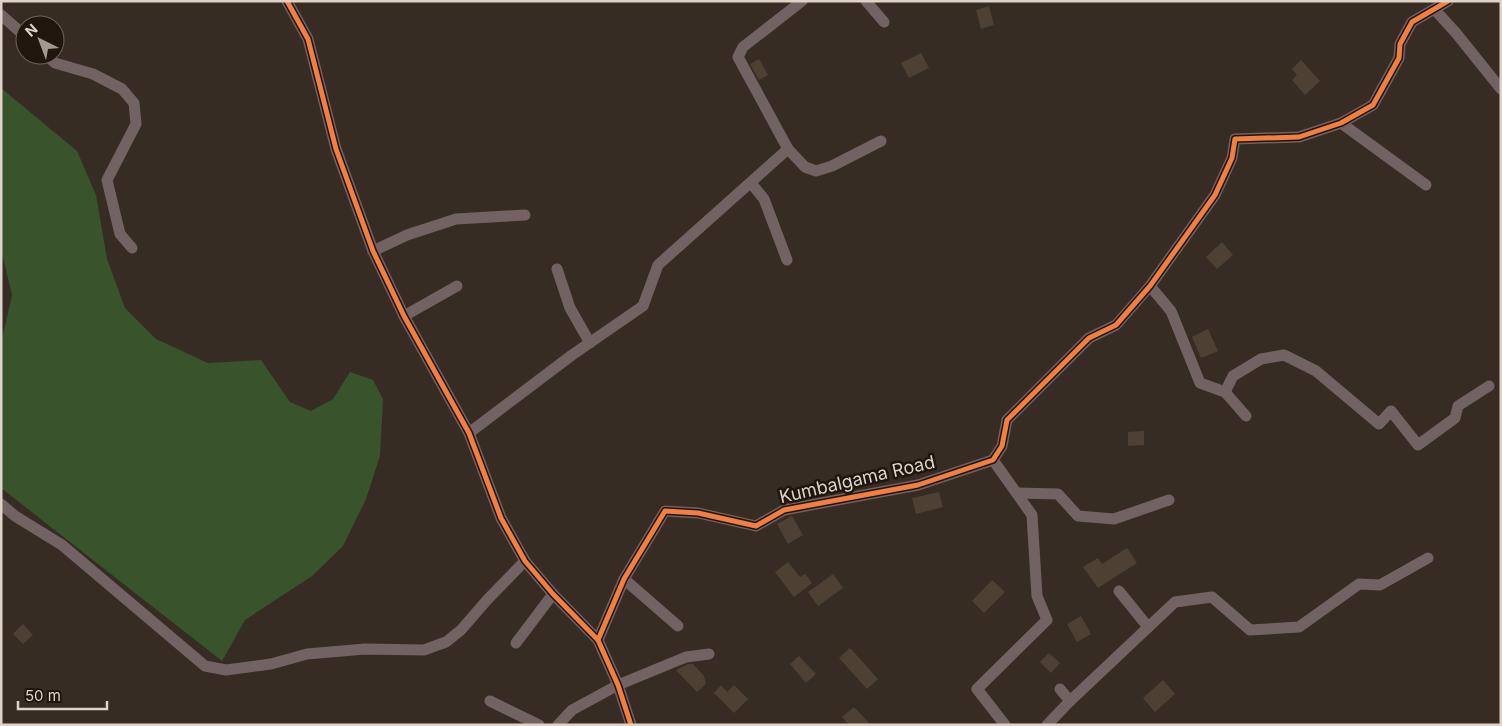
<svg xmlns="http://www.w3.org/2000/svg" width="1502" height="726" viewBox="0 0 1502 726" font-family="Inter,sans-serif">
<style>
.green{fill:#39532c}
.building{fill:#4e4134}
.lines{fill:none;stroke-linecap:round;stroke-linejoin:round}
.street{stroke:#726263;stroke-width:11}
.cycleway-casing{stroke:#1e160f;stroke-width:8}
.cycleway{stroke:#f27e40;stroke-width:5}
.labels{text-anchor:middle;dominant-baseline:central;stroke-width:5;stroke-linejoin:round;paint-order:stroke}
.street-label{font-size:18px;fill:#dfd3c9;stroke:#1e160f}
</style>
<rect width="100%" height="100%" fill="#362c23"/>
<polygon class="green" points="1,88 77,151 96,195 107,259 125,308 156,339 208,363 261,360 290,402 311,411 333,399 350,372 373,380 383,399 380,456 366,499 343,546 312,576 245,620 222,661 1,488 1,343 12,295 1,249"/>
<g class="building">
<polygon points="989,6 994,25 981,29 976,10"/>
<polygon points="921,53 929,68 909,78 901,63"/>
<polygon points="759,59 768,75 759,80 750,64"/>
<polygon points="1301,60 1320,81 1305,95 1292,80 1297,75 1292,69"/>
<polygon points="1222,242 1233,255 1217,269 1206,257"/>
<polygon points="1208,329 1218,351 1201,358 1192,337"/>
<polygon points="1144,431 1144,445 1128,446 1128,432"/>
<polygon points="939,492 943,507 916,514 912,498"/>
<polygon points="792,516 803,535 788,544 777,524"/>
<polygon points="1127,548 1137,563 1098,588 1083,567 1098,558 1102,564"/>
<polygon points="788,562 800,577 805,574 812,583 794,597 775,572"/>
<polygon points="833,574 843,588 818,606 808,592"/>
<polygon points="992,580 1005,592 984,613 972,601"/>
<polygon points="1081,616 1091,634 1077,642 1067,624"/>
<polygon points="23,624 33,635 23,644 13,634"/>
<polygon points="850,648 878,679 867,689 839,658"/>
<polygon points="1049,653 1060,663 1051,673 1040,662"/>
<polygon points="799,656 816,674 806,683 790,664"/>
<polygon points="688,664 693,664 704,676 706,684 697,692 676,670"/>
<polygon points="1163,680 1175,694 1155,712 1143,698"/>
<polygon points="721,685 727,692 734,685 748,699 734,713 714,693"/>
<polygon points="854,707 871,725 849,725 842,717"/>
</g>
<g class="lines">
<g class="street">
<polyline points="287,1 308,39 336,149 373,251 404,316 469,433 501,518 525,561 553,594 598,640 618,685 631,725"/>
<polyline points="866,1 884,22"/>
<polyline points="1435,10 1456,33 1501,89"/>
<polyline points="1,15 25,36"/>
<polyline points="46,55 55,63 93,74 122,89 134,103 136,124 107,180 120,234 132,248"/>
<polyline points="1341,123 1426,185"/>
<polyline points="788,149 805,167 816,171 832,166 881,141"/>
<polyline points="751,183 764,199 787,260"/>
<polyline points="373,251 407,235 456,219 525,215"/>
<polyline points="557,269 570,308 590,343"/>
<polyline points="1150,286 1171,311 1200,383 1225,392 1246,416"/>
<polyline points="404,316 457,286"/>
<polyline points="1225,392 1233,376 1261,359 1284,355 1316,371 1379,424 1391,411 1418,445 1455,418 1458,406 1489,386"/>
<polyline points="469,433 572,355 643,306 658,265 788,149 738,57 743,47 802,1"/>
<polyline points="993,460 1032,515 1037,596 1047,620 977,689 1005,725"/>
<polyline points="1017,493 1058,494 1078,516 1114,519 1169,500"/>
<polyline points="1,504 15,516 62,545 205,666 226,670 271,664 307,654 365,649 424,650 446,642 461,630 487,600 525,561"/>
<polyline points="624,579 678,626"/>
<polyline points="1119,591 1148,627"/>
<polyline points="598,640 624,579 665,511 698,513 756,526 784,510 918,485 993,460 1002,446 1007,420 1089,338 1116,325 1150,286 1215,195 1232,158 1235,139 1299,137 1341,123 1373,105 1399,58 1400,44 1412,22 1448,1"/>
<polyline points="516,643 553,594"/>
<polyline points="490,701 539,725"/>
<polyline points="1070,701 1175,602 1212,597 1250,630 1299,627 1359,584 1380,585 1428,558"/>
<polyline points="558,725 572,710 618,685 686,657 709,654"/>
<polyline points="1047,725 1070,701 1060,689"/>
</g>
<g class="cycleway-casing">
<g id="cycleway">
<polyline points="287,1 308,39 336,149 373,251 404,316 469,433 501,518 525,561 553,594 598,640 618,685 631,725"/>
<polyline points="598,640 624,579 665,511 698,513 756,526 784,510 918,485 993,460 1002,446 1007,420 1089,338 1116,325 1150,286 1215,195 1232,158 1235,139 1299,137 1341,123 1373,105 1399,58 1400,44 1412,22 1448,1"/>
</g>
</g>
<use href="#cycleway" class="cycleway"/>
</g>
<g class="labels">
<g class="street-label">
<text transform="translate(857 479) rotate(-13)">Kumbalgama Road</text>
</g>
</g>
<rect width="1502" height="726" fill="none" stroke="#dfd3c9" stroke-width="5"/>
<g transform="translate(40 40) rotate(318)"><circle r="24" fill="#1e160f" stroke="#6b6259"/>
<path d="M0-4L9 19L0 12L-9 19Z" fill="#a4998f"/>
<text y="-8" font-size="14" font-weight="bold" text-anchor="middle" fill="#dfd3c9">N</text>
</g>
<path d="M18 701v8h89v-8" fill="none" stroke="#dfd3c9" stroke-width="2.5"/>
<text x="25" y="701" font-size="15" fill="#dfd3c9" stroke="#1e160f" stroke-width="4" paint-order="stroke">50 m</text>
</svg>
